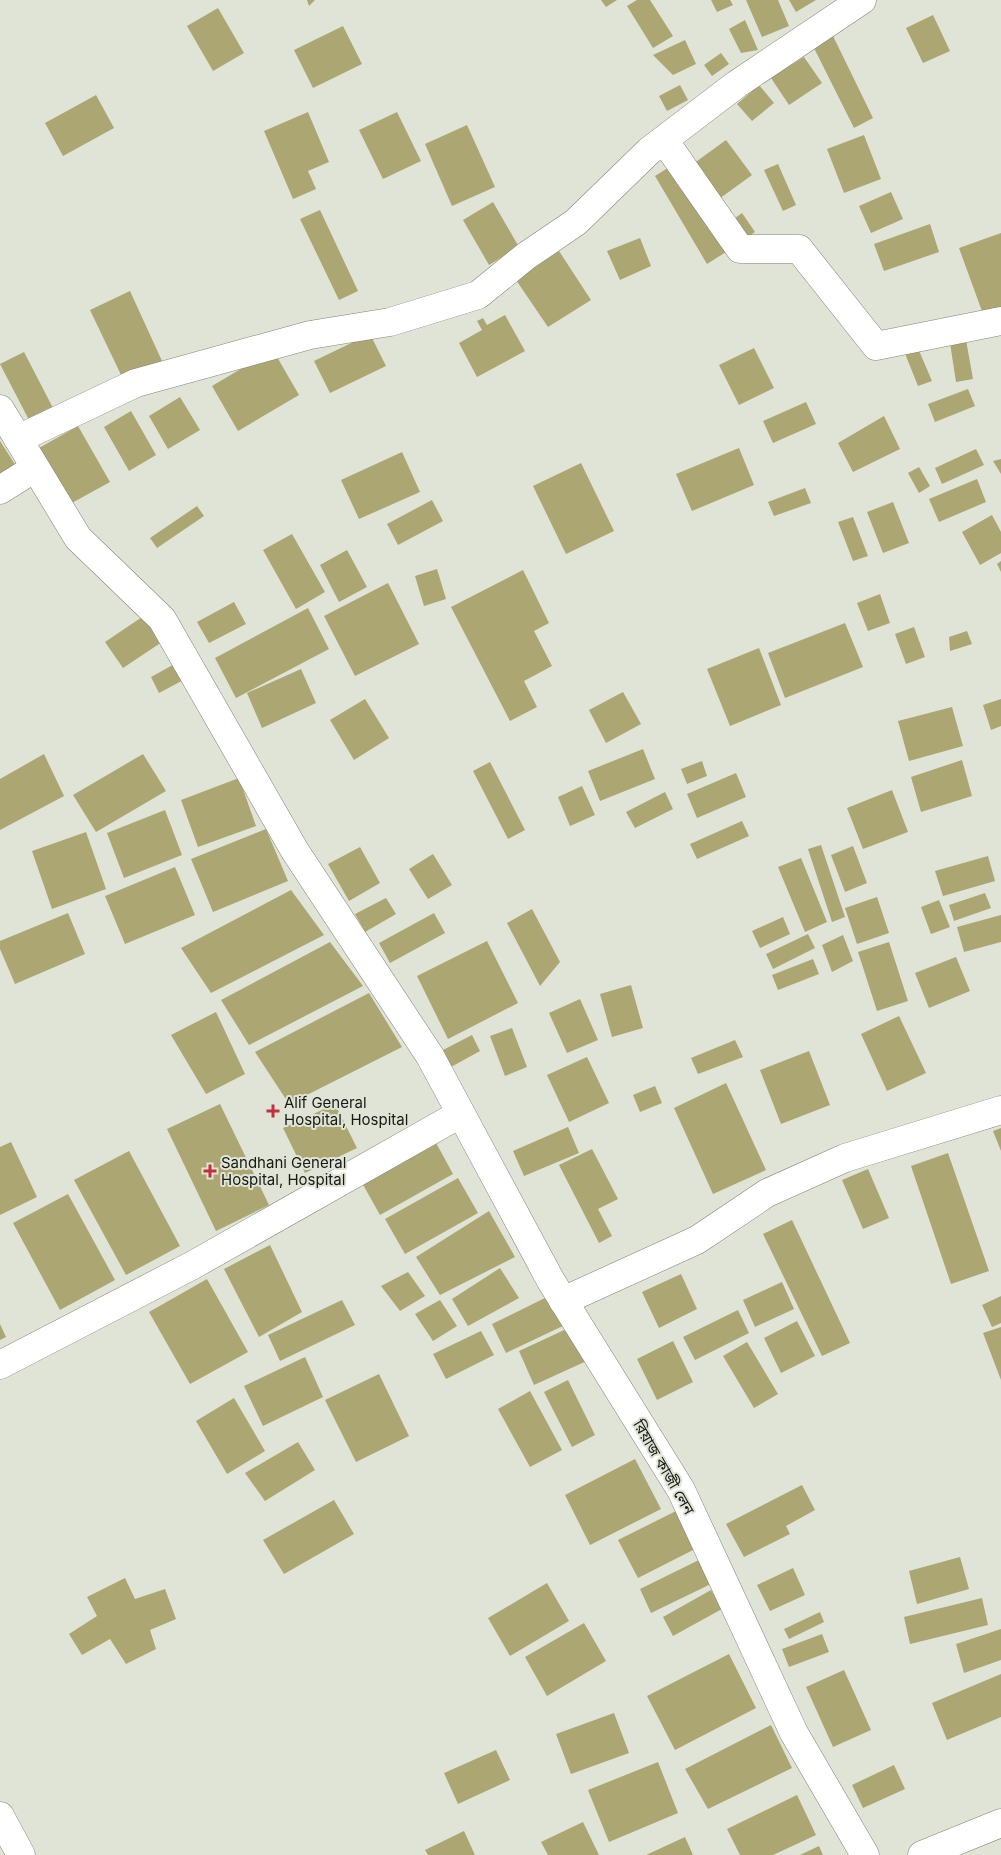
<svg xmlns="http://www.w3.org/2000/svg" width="1001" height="1855" viewBox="0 0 1001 1855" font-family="Inter,'Noto Sans Bengali',sans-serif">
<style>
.building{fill:#aca673}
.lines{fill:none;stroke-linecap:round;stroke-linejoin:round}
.street-casing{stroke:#808578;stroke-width:29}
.secondary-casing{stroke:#808578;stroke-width:29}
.highway-casing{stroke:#808578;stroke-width:29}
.street{stroke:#fff;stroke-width:28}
.secondary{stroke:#fff;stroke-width:28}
.highway{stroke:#fff;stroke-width:28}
.poi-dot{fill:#c1313d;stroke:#dfe4d6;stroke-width:2}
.labels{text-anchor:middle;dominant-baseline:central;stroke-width:4;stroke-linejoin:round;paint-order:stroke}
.poi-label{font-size:15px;fill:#171914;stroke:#dfe4d6;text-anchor:start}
.street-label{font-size:15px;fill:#171914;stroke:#dfe4d6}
</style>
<rect width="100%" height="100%" fill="#dfe4d6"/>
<g class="building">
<polygon points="307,0 315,0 309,6"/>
<polygon points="601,0 617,0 606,7"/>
<polygon points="637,0 650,0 673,36 653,48 627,6"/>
<polygon points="711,0 730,0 733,5 717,12"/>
<polygon points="746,0 778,0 789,26 762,37"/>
<polygon points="789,0 816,0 796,12"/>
<polygon points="218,8 244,53 213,71 187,26"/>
<polygon points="933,15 950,51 923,63 906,28"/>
<polygon points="745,20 758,50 741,53 729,29"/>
<polygon points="343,26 362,64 313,88 294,50"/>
<polygon points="833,36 873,118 854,128 813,46"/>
<polygon points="685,40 696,64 673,75 653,55"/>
<polygon points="721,53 729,64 712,76 704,65"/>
<polygon points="804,57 822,83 789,105 771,78"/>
<polygon points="680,85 688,100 667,111 659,96"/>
<polygon points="759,85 774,103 752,121 737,104"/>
<polygon points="96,95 114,128 63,156 45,123"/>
<polygon points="308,112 329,162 308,171 316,189 293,199 264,131"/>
<polygon points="397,112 421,161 383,179 359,130"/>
<polygon points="467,125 495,187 452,206 425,144"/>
<polygon points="864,135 881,179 844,193 827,149"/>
<polygon points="726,140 752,175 719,199 693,164"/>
<polygon points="682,159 734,247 707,264 655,176"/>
<polygon points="778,164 796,205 783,211 764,170"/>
<polygon points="891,192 903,219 871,233 859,206"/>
<polygon points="493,202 519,247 489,265 463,220"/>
<polygon points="320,210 358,291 339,300 300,219"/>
<polygon points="742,213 755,232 744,239 731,221"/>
<polygon points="930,224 939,252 884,271 874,244"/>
<polygon points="1001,233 1001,308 983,314 959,248"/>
<polygon points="640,238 651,266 620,280 607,251"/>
<polygon points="559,251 591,300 548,327 516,280"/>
<polygon points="130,291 162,361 123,379 90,310"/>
<polygon points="505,315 525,351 477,377 459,343 482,330 477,321 483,318 487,325"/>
<polygon points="370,334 386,366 330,393 314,361"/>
<polygon points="966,340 973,379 956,382 950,343"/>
<polygon points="917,346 932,381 918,386 904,351"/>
<polygon points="754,348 774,388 739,405 719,365"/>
<polygon points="273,350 299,395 238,431 212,386"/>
<polygon points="24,352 53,408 29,420 0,364"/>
<polygon points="968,389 975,406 935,422 928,404"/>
<polygon points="180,397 200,430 168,449 149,416"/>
<polygon points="806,402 816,424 773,443 763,421"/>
<polygon points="131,411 156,455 129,471 104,427"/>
<polygon points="884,416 900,449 853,472 838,443"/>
<polygon points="78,426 110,482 70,504 39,448"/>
<polygon points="0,441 16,466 0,476"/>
<polygon points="739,448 754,485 692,511 676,474"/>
<polygon points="976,449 984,465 942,484 935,468"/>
<polygon points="402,452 420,492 359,519 341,480"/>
<polygon points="1001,459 1001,474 993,461"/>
<polygon points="581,463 614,531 566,554 533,486"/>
<polygon points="919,467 930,486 919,493 908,473"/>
<polygon points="977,479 986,502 939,522 929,499"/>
<polygon points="805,488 811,503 774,516 768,502"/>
<polygon points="432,500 443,521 398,545 387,524"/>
<polygon points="893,502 909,543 883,553 867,512"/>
<polygon points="197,506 204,516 157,548 150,538"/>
<polygon points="992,515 1001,532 1001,553 980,565 962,532"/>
<polygon points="853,517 868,556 853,561 838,522"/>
<polygon points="292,534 325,592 296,609 263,550"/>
<polygon points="347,550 367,587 339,602 320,565"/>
<polygon points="1001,561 1001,572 997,564"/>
<polygon points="437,569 446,599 424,606 415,576"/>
<polygon points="523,570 549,623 534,631 552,666 524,681 537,707 510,721 451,607"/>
<polygon points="388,583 419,644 355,676 324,616"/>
<polygon points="880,594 890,623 868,631 857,603"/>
<polygon points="234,602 246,624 209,643 197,622"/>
<polygon points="308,608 329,649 236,698 215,658"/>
<polygon points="148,613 165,640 123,668 105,642"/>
<polygon points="845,623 863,667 785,698 768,653"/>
<polygon points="914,627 925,657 906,664 895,634"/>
<polygon points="967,631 972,644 950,651 949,637"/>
<polygon points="759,648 781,705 730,726 707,669"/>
<polygon points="180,661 189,677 159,693 151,677"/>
<polygon points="301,669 316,703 262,728 247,693"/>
<polygon points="623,692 641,724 606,743 589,710"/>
<polygon points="365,699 389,738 354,760 330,720"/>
<polygon points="1001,699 1001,726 991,730 983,705"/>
<polygon points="952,707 963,746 909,761 898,721"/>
<polygon points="643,749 655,779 600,801 588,771"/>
<polygon points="44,754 64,796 0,830 0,779"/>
<polygon points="143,754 166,791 96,832 73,795"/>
<polygon points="962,760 972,796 921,812 911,777"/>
<polygon points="702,761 707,776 687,784 681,769"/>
<polygon points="490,762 525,830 508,839 473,771"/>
<polygon points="736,773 746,797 697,818 687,794"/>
<polygon points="239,778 256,826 198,847 181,800"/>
<polygon points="582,786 595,815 570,826 558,797"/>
<polygon points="892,790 908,832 863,849 847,808"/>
<polygon points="665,792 673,809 635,828 626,812"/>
<polygon points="165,810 182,855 124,878 107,833"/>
<polygon points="742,821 749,836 697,859 690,844"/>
<polygon points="266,829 288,881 213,912 191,859"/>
<polygon points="86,832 106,889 52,909 32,851"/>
<polygon points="821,845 845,917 832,922 808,849"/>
<polygon points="853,846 867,883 845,892 831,855"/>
<polygon points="360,847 380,883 349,901 328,864"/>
<polygon points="433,854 452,885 428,899 409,869"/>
<polygon points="988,856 995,881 943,896 935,871"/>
<polygon points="801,858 827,922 805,932 778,867"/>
<polygon points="175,867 195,915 125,944 105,896"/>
<polygon points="291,890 324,935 211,993 181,948"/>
<polygon points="985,893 991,908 954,921 949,905"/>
<polygon points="877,897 889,933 857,944 845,908"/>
<polygon points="386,898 396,914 365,932 355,914"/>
<polygon points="939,900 950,927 931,934 921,907"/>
<polygon points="532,909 560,962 540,986 507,923"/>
<polygon points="68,913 85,954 15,984 0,949 0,941"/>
<polygon points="434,913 445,933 390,963 379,943"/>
<polygon points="1001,915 1001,942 964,952 957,927"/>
<polygon points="783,917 790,934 760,948 752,931"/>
<polygon points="808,934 815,948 773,969 766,954"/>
<polygon points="843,935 853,961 832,972 822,945"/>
<polygon points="487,941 518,1003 448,1039 417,976"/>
<polygon points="330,942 363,986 249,1045 221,1000"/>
<polygon points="889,942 908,1001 877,1011 858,952"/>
<polygon points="956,957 970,991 929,1008 915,973"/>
<polygon points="813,959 819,974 778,990 772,975"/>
<polygon points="631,985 643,1028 612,1037 600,994"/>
<polygon points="369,993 402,1047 289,1104 255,1052"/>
<polygon points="580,999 598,1040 567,1053 549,1013"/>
<polygon points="216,1012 245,1074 206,1094 171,1035"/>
<polygon points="899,1016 926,1073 887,1091 861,1034"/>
<polygon points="512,1028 527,1067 505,1076 490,1036"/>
<polygon points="472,1035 480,1051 451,1067 443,1050"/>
<polygon points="735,1040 743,1057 698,1074 691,1058"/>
<polygon points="809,1051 830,1105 781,1124 760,1070"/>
<polygon points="587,1057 609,1103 569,1122 547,1075"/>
<polygon points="726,1083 766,1170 713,1194 674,1108"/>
<polygon points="655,1086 662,1103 640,1112 633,1095"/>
<polygon points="220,1104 269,1205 216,1231 167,1129"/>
<polygon points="335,1104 357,1148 305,1173 283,1128"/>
<polygon points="568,1127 579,1153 524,1176 513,1151"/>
<polygon points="1001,1128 1001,1151 993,1131"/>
<polygon points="434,1139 453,1174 380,1215 361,1181"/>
<polygon points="11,1142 37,1197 0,1215 0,1147"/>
<polygon points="592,1149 618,1199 598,1209 612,1236 599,1243 559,1165"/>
<polygon points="129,1151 180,1246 126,1275 74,1180"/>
<polygon points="948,1153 989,1271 951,1284 911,1166"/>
<polygon points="868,1169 889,1218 863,1229 842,1180"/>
<polygon points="458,1178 478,1213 405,1254 385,1219"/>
<polygon points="68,1194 115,1280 60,1310 13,1223"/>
<polygon points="489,1211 515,1257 440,1295 416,1257"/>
<polygon points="792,1220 850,1343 822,1356 763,1234"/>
<polygon points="270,1245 302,1312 259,1337 224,1269"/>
<polygon points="500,1268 519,1298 468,1326 452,1299"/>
<polygon points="408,1272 425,1296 400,1311 381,1286"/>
<polygon points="681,1274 697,1309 659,1328 642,1292"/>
<polygon points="207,1279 248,1352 190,1384 149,1312"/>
<polygon points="782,1282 794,1309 755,1327 743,1300"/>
<polygon points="553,1294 567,1324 506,1353 492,1324"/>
<polygon points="1001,1296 1001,1323 992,1327 982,1305"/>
<polygon points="342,1300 355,1325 280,1361 268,1335"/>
<polygon points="440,1300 457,1326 433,1341 415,1314"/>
<polygon points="738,1310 749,1333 695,1360 683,1337"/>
<polygon points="797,1321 815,1356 781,1373 764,1338"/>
<polygon points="0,1324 6,1337 0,1340"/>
<polygon points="575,1325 591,1359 534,1385 519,1351"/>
<polygon points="1001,1327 1001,1380 983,1333"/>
<polygon points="481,1331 494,1355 446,1379 433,1354"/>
<polygon points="673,1341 693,1382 657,1400 637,1359"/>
<polygon points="747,1342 778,1394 754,1408 723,1356"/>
<polygon points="305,1357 323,1397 263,1426 244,1386"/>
<polygon points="379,1374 409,1436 356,1462 325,1400"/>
<polygon points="568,1380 595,1435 572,1447 544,1392"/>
<polygon points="530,1391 562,1450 530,1467 498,1409"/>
<polygon points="234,1398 265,1451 227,1474 196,1421"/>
<polygon points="298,1442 315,1470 265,1501 245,1473"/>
<polygon points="635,1459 661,1509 590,1545 565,1495"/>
<polygon points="802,1485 815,1510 786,1526 790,1534 744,1557 726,1524"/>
<polygon points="334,1500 354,1534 284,1574 263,1540"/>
<polygon points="678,1510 697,1548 638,1578 618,1540"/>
<polygon points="960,1557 969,1589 917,1604 909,1571"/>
<polygon points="703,1558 715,1582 651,1613 640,1589"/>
<polygon points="793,1568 805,1595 770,1611 757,1585"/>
<polygon points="125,1578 135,1599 165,1589 176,1619 150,1630 156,1649 126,1664 110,1639 82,1655 69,1634 97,1616 87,1597"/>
<polygon points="547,1583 569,1621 510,1656 488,1618"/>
<polygon points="711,1590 722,1609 673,1636 663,1617"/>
<polygon points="982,1598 988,1625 910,1644 904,1617"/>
<polygon points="820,1612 824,1622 789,1639 784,1629"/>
<polygon points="584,1623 606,1661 547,1696 525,1657"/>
<polygon points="1001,1629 1001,1660 964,1673 956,1644"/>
<polygon points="822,1634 829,1652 789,1667 782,1649"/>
<polygon points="729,1654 756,1708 675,1750 647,1696"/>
<polygon points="844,1670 871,1730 833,1747 806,1687"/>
<polygon points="1001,1674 1001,1717 947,1740 932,1703"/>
<polygon points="614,1713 629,1753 571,1774 556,1734"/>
<polygon points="771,1725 792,1768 708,1809 685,1769"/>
<polygon points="496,1750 510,1780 458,1804 444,1773"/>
<polygon points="658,1762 678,1813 609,1842 588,1790"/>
<polygon points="894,1765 905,1789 863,1808 852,1785"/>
<polygon points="797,1795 816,1835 773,1855 740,1855 727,1829"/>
<polygon points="583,1822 599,1855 548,1855 541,1842"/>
<polygon points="464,1831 475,1855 428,1855 425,1850"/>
<polygon points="685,1837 693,1855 646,1855"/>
<polygon points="819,1846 823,1855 800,1855"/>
</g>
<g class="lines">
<g class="street-casing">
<g id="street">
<polyline points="664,140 740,249 799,249 876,346 1001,321"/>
<polyline points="18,439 136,383 310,335 390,322 478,295 526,256 576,222 649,151 737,84 862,0"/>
<polyline points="0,490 35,468"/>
<polyline points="563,1301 697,1240 767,1193 845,1158 1001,1110"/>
<polyline points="0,1365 193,1265 460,1114"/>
<polyline points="922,1855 1001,1823"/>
</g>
</g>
<g class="secondary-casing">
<polyline id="secondary" points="0,409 78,538 162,619 295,851 430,1056 551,1281 681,1490 794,1733 865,1855"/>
</g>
<g class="highway-casing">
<polyline id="highway" points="0,1816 21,1855"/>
</g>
<use href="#street" class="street"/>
<use href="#secondary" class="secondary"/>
<use href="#highway" class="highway"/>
</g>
<g class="poi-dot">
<path d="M270.5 1103.5h5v5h5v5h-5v5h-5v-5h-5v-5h5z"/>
<path d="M207.5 1163.5h5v5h5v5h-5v5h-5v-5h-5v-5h5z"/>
</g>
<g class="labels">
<g class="poi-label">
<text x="284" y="1102">Alif General<tspan x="284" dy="17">Hospital, Hospital</tspan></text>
<text x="221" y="1162">Sandhani General<tspan x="221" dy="17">Hospital, Hospital</tspan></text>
</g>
<g class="street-label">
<text transform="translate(664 1467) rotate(60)">রিয়াজ কাজী লেন</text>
</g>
</g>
</svg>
